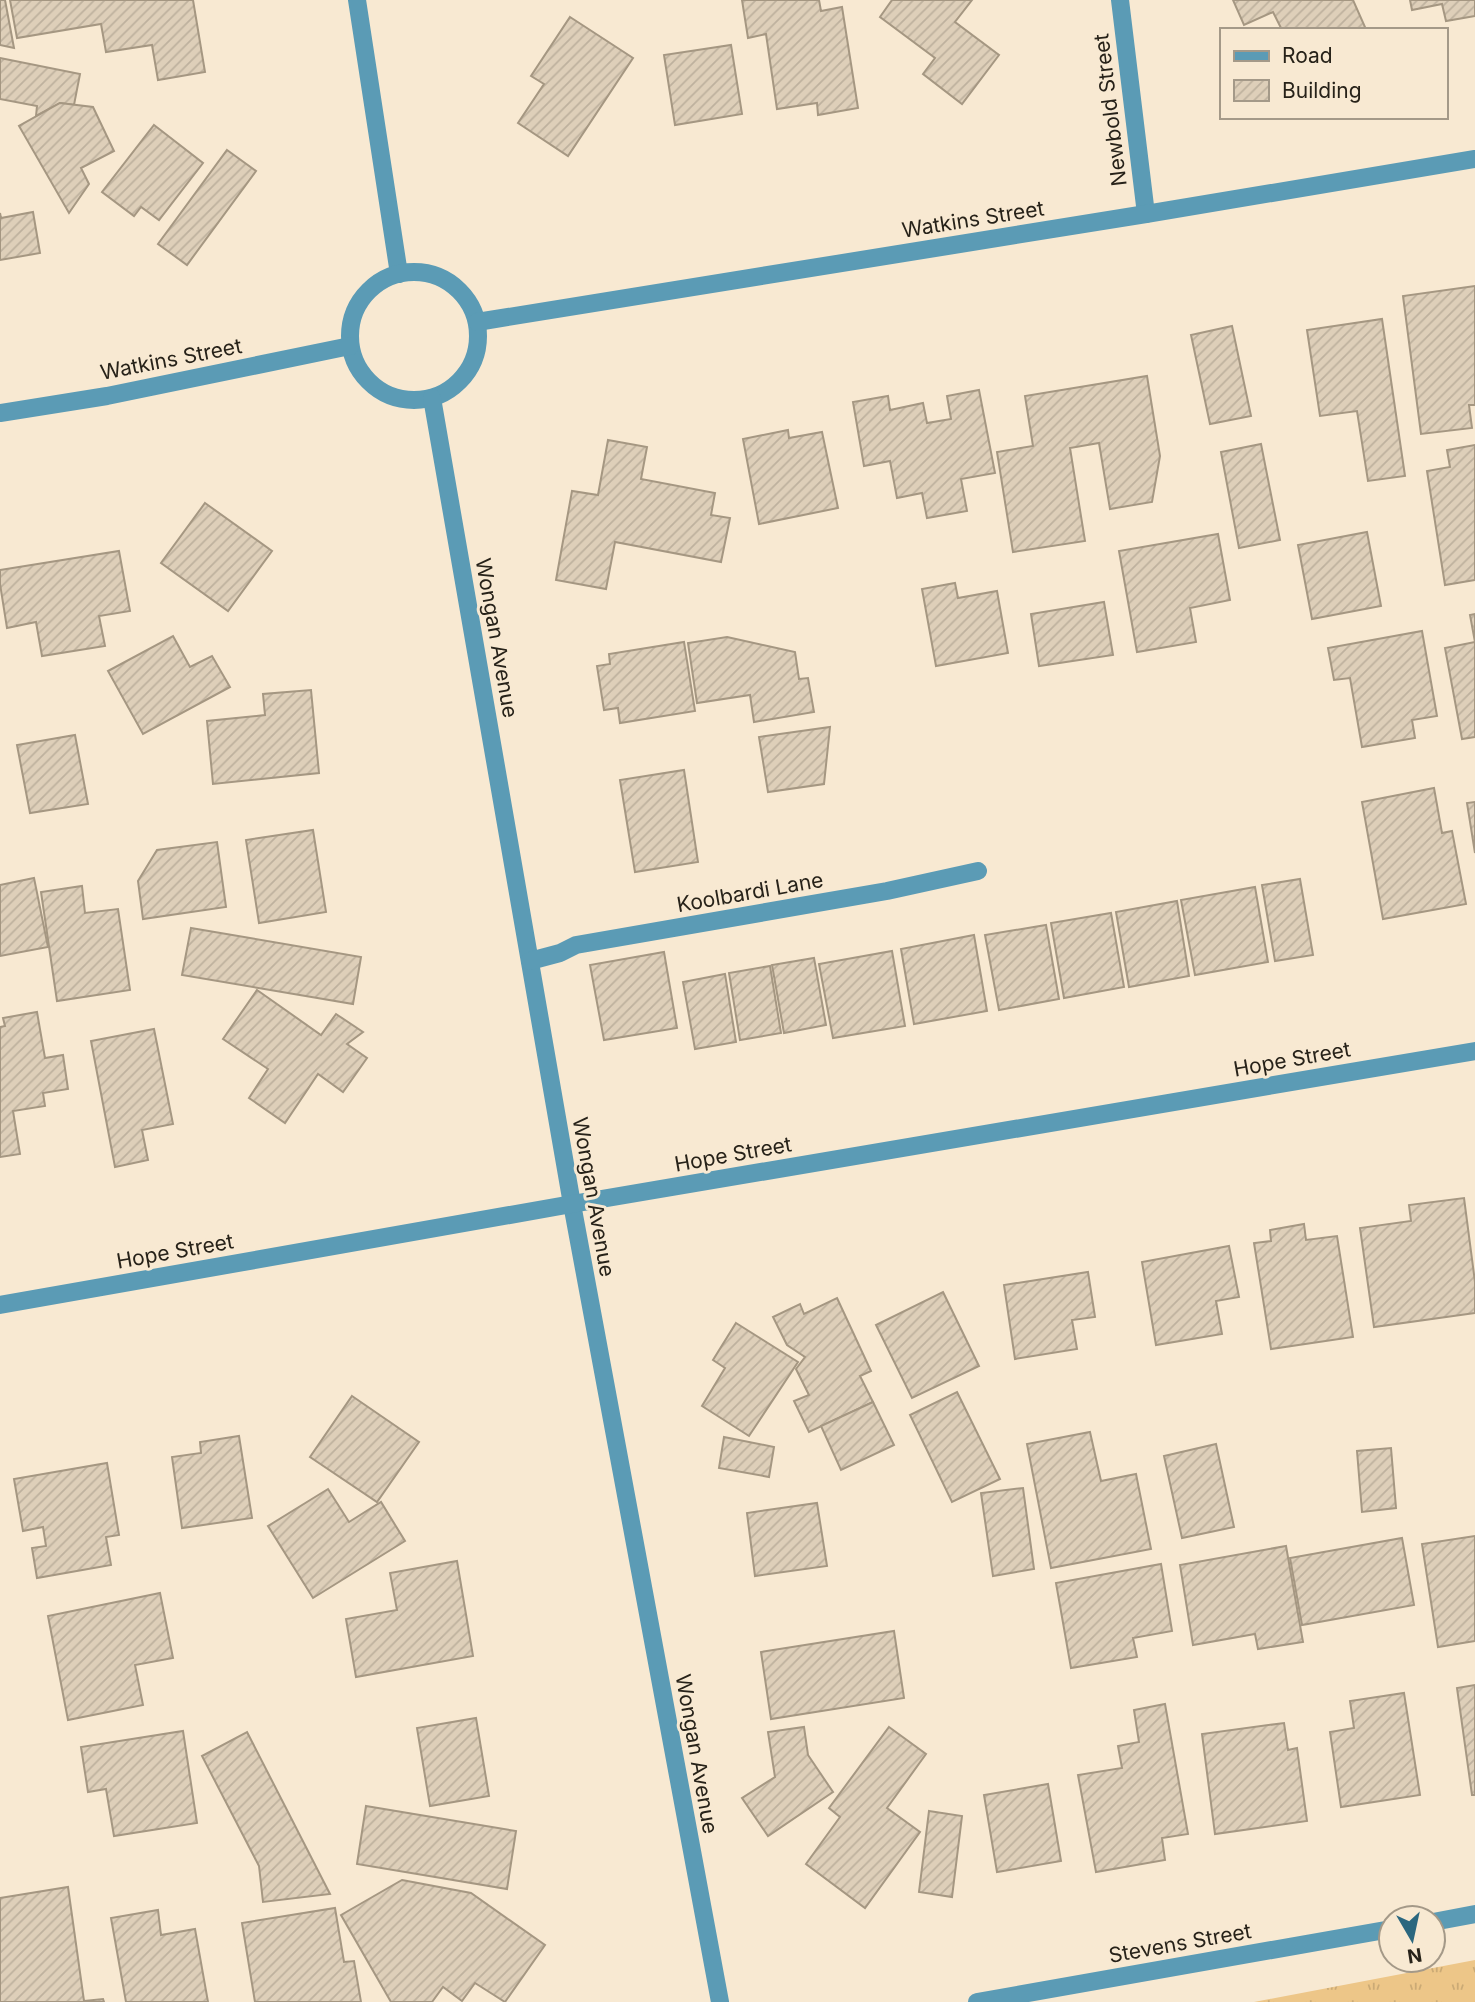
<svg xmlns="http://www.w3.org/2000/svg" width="1475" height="2002" viewBox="0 0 1475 2002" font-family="Inter,sans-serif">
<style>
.grass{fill:url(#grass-tufts)}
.building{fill:url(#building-hatch);stroke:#a59782;stroke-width:2}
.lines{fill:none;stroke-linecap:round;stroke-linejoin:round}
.minor{stroke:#5b9bb5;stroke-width:18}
.tertiary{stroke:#5b9bb5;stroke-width:18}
.labels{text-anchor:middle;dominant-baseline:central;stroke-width:6;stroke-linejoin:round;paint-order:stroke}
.street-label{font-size:21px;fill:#272219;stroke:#f8e9d2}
</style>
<defs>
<pattern id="grass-tufts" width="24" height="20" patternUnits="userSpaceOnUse" patternTransform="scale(1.75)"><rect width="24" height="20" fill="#edc688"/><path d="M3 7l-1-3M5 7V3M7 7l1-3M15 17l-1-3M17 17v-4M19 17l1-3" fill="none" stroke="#cbaa75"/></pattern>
<pattern id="building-hatch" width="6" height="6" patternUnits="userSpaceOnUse" patternTransform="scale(1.75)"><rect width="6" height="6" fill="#decfb9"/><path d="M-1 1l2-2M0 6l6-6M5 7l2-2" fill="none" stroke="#beb19e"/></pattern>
</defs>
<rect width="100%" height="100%" fill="#f8e9d2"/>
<polygon class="grass" points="1475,1960 1475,2002 1254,2002"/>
<g class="building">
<polygon points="0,0 5,0 14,48 0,45"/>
<polygon points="10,0 193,0 205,72 158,80 152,45 106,52 101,24 17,38"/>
<polygon points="742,0 819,0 821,11 842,7 858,108 818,115 817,103 777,109 766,34 748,38"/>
<polygon points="892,0 972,0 955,22 999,55 962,104 923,74 935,58 880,17"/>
<polygon points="1233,0 1353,0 1365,27 1360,30 1282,30 1273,12 1244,25"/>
<polygon points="1410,0 1475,0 1475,16 1446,21 1442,4 1412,10"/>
<polygon points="570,17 633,58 568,156 518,123 544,84 531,76"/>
<polygon points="731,45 742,114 675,125 664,55"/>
<polygon points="0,58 80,74 74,105 60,103 36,116 37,106 0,99"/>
<polygon points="60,103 93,107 114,151 81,168 89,184 69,213 19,126"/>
<polygon points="154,125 203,163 159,220 141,207 134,216 102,192"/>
<polygon points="227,150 256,171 187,265 158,244"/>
<polygon points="33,212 40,253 0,260 0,213 1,218"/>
<polygon points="1475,286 1475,405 1469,405 1472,428 1421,434 1403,296"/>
<polygon points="1382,319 1405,476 1368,481 1357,411 1320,416 1307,330"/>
<polygon points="1232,326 1251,416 1210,424 1191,335"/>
<polygon points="1147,376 1160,456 1152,502 1110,509 1099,443 1070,448 1085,541 1013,552 997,452 1033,446 1025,396"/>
<polygon points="979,390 995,473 961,479 967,511 927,518 922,493 897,498 890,461 864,466 853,402 888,396 890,410 923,403 927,423 951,419 947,396"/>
<polygon points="788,430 789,438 822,432 838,508 759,524 743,439"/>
<polygon points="608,440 647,447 641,479 715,493 711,515 730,518 721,562 615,542 606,589 556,580 572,491 598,495"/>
<polygon points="1261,444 1280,540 1239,548 1221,452"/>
<polygon points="1475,445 1475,580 1445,585 1427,471 1450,467 1447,450"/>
<polygon points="205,503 272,551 228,611 161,563"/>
<polygon points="1367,532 1381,606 1312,619 1298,545"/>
<polygon points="1218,534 1230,600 1190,608 1196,642 1137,652 1119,551"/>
<polygon points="119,551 130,611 99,616 105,646 42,656 36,622 7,628 0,584 0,570"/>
<polygon points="955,583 958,598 997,591 1008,653 936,666 922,589"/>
<polygon points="1104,602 1113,655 1039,666 1031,614"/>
<polygon points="1475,614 1475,737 1462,739 1445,648 1475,642 1470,615"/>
<polygon points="1422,631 1437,716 1412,720 1415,738 1362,747 1350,678 1334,680 1328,648"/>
<polygon points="173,636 190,667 212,656 230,687 143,734 108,671"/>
<polygon points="727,637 795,652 799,679 808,678 814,712 754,722 750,695 697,703 688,643"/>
<polygon points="684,642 695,711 620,723 618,708 604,710 597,666 610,664 609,654"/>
<polygon points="311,690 319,773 213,784 207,721 265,715 263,694"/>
<polygon points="830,727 824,784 768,792 759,737"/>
<polygon points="75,735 88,804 30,813 17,745"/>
<polygon points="684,770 698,862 635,872 620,780"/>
<polygon points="1434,788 1442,833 1452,831 1466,904 1383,919 1362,802"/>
<polygon points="1475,802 1475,853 1467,803"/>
<polygon points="313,830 326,912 259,923 246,840"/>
<polygon points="217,842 226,907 143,919 138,881 157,850"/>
<polygon points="34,878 48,947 0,956 0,885"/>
<polygon points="1300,879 1313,955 1275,961 1262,885"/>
<polygon points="82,886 85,913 118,909 130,990 57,1001 41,892"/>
<polygon points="1255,887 1268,962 1195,975 1181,900"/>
<polygon points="1177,901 1189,976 1129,987 1116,912"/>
<polygon points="1111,913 1124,987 1064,998 1051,923"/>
<polygon points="1046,925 1059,999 999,1010 985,935"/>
<polygon points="191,928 361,957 353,1004 182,975"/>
<polygon points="974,935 987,1011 914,1024 901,949"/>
<polygon points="892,951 905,1026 833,1038 819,964"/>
<polygon points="664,952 677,1028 604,1040 590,965"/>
<polygon points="814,958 826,1025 784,1033 772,965"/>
<polygon points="770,966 781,1033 740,1040 729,973"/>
<polygon points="725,974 736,1042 695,1049 683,982"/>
<polygon points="257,990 321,1035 336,1014 363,1032 347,1044 367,1058 343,1092 318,1074 285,1123 249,1098 268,1069 223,1039"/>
<polygon points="37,1012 45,1058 63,1055 68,1089 43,1093 45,1106 13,1111 20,1154 0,1157 0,1027 5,1026 3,1018"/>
<polygon points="154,1029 173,1124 142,1130 148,1160 115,1167 91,1041"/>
<polygon points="1464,1198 1475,1282 1475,1313 1374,1327 1360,1228 1411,1221 1409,1205"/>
<polygon points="1304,1224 1306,1240 1337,1236 1353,1337 1271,1349 1254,1243 1271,1241 1270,1230"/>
<polygon points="1229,1246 1239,1297 1216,1301 1222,1334 1156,1345 1142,1262"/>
<polygon points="1088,1272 1095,1317 1072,1320 1077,1349 1015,1359 1004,1285"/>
<polygon points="943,1292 979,1366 912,1398 876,1325"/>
<polygon points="837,1298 871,1371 860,1376 873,1402 809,1432 794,1401 809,1395 796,1369 805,1357 787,1345 773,1317 800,1304 804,1314"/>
<polygon points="736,1323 798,1362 749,1436 702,1406 725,1368 713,1360"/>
<polygon points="957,1392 1000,1479 952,1502 910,1415"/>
<polygon points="352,1396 419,1442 377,1502 310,1457"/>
<polygon points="873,1402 894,1445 841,1470 821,1426"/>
<polygon points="1090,1432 1101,1481 1136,1474 1151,1549 1051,1568 1027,1444"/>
<polygon points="239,1436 252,1518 182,1528 172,1457 201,1453 200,1442"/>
<polygon points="724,1437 774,1447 769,1477 719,1468"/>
<polygon points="1216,1444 1234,1527 1182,1538 1164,1456"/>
<polygon points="1391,1448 1396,1508 1362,1512 1357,1451"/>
<polygon points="107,1463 119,1535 106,1537 111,1565 37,1578 32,1548 46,1546 43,1527 23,1531 14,1479"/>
<polygon points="1023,1488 1034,1569 993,1576 981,1493"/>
<polygon points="328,1489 349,1522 381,1502 405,1541 313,1598 268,1526"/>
<polygon points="817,1503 827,1566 755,1576 747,1513"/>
<polygon points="1475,1536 1475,1641 1438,1647 1422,1544"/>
<polygon points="1402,1538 1414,1605 1302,1625 1290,1558"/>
<polygon points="1286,1546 1303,1642 1258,1649 1255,1634 1193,1645 1180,1565"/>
<polygon points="457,1561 473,1656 356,1677 346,1619 397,1610 390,1573"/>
<polygon points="1161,1564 1172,1631 1133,1638 1137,1657 1071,1668 1056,1583"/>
<polygon points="160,1593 173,1658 135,1665 143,1705 68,1720 48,1616"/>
<polygon points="894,1631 904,1698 771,1719 761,1652"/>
<polygon points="1475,1685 1475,1795 1472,1795 1457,1688"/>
<polygon points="1404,1693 1420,1795 1341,1807 1330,1732 1354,1728 1350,1701"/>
<polygon points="1165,1704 1188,1834 1162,1838 1165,1860 1096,1872 1078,1775 1122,1768 1118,1746 1139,1742 1134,1710"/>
<polygon points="476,1718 489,1796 430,1806 417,1728"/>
<polygon points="1284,1723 1288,1750 1297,1748 1307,1821 1215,1834 1202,1734"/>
<polygon points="804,1727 808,1755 833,1792 768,1836 742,1798 775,1777 768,1732"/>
<polygon points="889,1727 926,1754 887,1808 920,1832 865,1908 806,1864 840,1817 829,1808"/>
<polygon points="183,1731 197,1823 114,1836 106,1789 88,1792 81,1747"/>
<polygon points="247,1732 330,1894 263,1902 259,1866 202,1756"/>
<polygon points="1048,1784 1061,1861 997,1872 984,1795"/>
<polygon points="366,1806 516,1831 507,1889 357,1864"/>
<polygon points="929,1811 962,1816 952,1897 919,1892"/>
<polygon points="402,1880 471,1893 545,1945 505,2002 475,1983 462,2001 443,1987 432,2002 391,2002 341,1915"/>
<polygon points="68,1887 84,2001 103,1999 104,2002 0,2002 0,1898"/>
<polygon points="335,1908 344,1962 354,1961 361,2002 255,2002 242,1923"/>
<polygon points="158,1910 161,1935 195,1929 208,2002 126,2002 111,1918"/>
</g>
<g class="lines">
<g class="minor">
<polyline points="357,0 399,274"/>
<polyline points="1120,0 1146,214"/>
<circle cx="414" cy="336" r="64"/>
<polyline points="477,322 1146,214 1475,159"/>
<polyline points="432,398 572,1204 720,2002"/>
<polyline points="0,413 107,396 350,346"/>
<polyline points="530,961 560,953 576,945 887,891 978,871"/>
<polyline points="0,1305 572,1204 1475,1051"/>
</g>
<g class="tertiary">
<polyline points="1433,1922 1475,1914"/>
<polyline points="977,2002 1391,1929"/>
</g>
</g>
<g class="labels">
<g class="street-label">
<text transform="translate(1110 110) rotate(-97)">Newbold Street</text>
<text transform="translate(973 219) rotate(-9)">Watkins Street</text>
<text transform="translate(171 359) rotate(-11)">Watkins Street</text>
<text transform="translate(497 638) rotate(80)">Wongan Avenue</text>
<text transform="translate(750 892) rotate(-10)">Koolbardi Lane</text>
<text transform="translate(1292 1059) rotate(-10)">Hope Street</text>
<text transform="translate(733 1154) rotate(-10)">Hope Street</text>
<text transform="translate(594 1197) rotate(80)">Wongan Avenue</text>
<text transform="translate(175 1251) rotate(-10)">Hope Street</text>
<text transform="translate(697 1754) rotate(80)">Wongan Avenue</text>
<text transform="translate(1180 1943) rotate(-10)">Stevens Street</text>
</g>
</g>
<rect x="1220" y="28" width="228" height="91" fill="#f8e9d2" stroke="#a49988" stroke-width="2"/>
<rect x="1234" y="51" width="35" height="10" fill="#5b9bb5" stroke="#a49988" stroke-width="2"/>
<text x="1282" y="63" font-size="21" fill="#272219">Road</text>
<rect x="1234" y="80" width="35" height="21" fill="url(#building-hatch)" stroke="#a49988" stroke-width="2"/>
<text x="1282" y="98" font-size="21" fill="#272219">Building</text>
<g transform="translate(1412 1939) rotate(171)"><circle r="33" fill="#f8e9d2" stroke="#a49988" stroke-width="2"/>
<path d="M0-5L12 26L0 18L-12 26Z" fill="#2b677f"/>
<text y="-10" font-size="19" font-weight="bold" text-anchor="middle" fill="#272219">N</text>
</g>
</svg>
